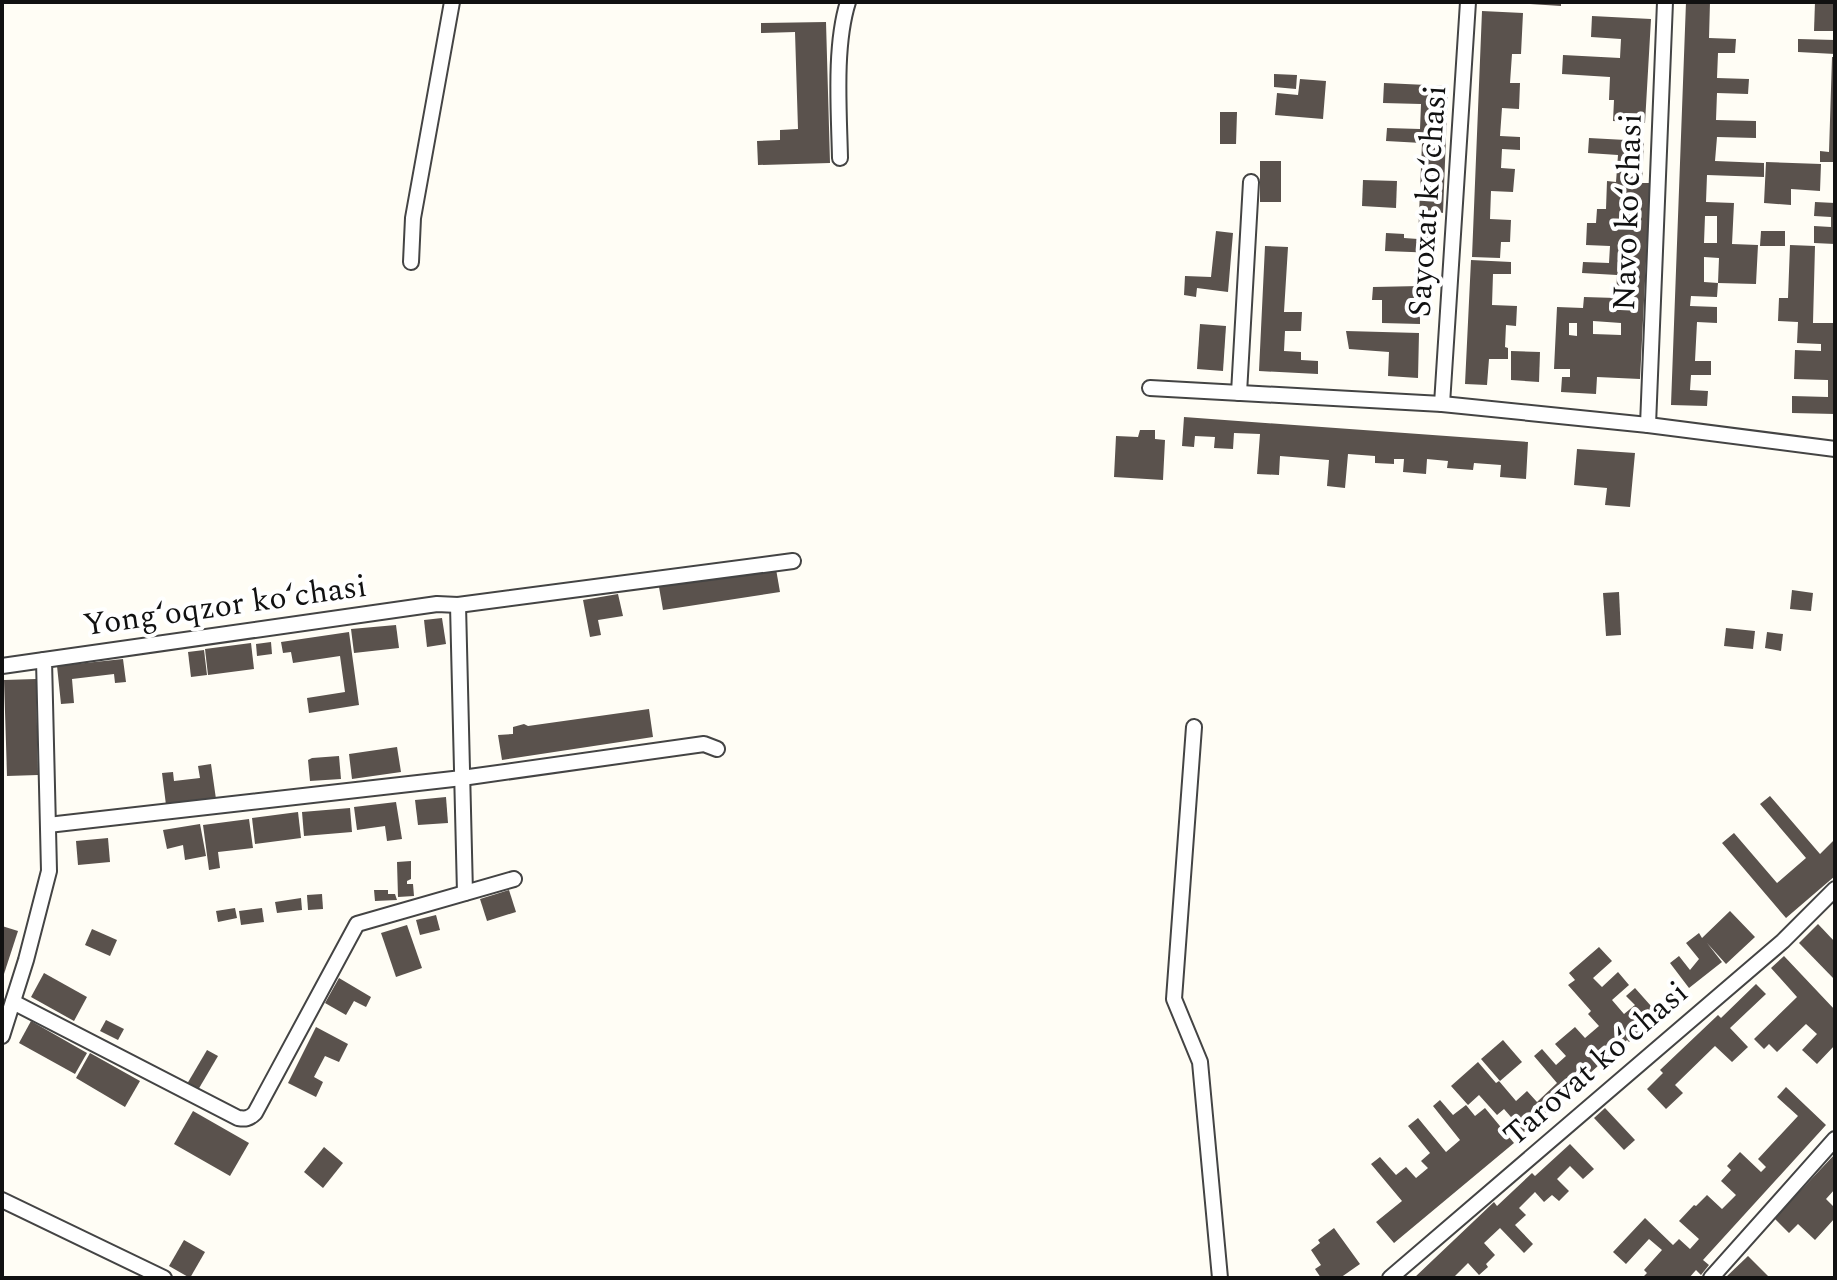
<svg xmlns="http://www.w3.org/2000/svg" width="1837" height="1280" viewBox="0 0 1837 1280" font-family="Spectral,serif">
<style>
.building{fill:#5a524d;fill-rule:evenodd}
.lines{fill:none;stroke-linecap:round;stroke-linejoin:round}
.minor-casing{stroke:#444;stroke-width:18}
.minor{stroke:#fff;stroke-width:14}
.labels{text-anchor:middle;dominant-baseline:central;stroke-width:8;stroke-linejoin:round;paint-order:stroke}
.street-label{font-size:32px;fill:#111;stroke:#fff}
</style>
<rect width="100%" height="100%" fill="#fffdf5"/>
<g class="building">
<polygon points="1530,2 1561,2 1561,6 1530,4"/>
<path d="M1686 2H1710L1709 38 1736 39 1735 53H1718L1717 78 1749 79 1748 94 1717 93 1716 120 1756 121V138L1717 137 1715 161 1764 163V177L1707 175 1706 202 1734 203 1732 244 1758 245 1756 284 1718 283 1719 258 1704 257V282L1718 283 1717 297 1691 296 1690 306 1717 307V323L1697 322 1695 361H1711V375H1691L1690 390 1708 391 1707 406 1671 405ZM1705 216H1717V243H1704Z"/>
<polygon points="1815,2 1835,2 1835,31 1814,31"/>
<polygon points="1482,11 1523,13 1521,54 1512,54 1510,83 1520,83 1519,109 1502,108 1500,136 1520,137 1520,150 1502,149 1501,168 1515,169 1513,192 1491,191 1490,219 1511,220 1510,242 1501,242 1500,258 1472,257"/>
<polygon points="1592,16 1651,19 1645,123 1613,121 1614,100 1609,100 1610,77 1562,74 1563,55 1620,58 1621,39 1591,37"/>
<polygon points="826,22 830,163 758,165 757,141 780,140 780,130 798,129 795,32 761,33 761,23"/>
<polygon points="1798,39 1835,40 1835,54 1798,52"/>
<polygon points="1832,57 1835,57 1835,162 1820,162 1820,151 1829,152"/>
<polygon points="1274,74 1297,75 1296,89 1274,87"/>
<polygon points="1300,79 1326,81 1323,119 1275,115 1277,93 1298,95"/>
<polygon points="1384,83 1448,86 1443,213 1439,212 1437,253 1385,251 1386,233 1404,234 1404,238 1418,239 1422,143 1386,141 1387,128 1420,129 1421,104 1383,103"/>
<polygon points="1220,112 1237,112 1236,144 1220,144"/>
<path d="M1589 138 1644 141 1642 183H1650L1640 379 1597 377 1596 394 1561 392 1562 377H1570V369H1554L1557 307 1583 308 1584 297 1616 298 1617 275 1582 273 1583 262 1609 263 1610 246 1586 245 1587 223H1596L1597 209H1606L1607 181 1616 182 1618 155 1588 153ZM1593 321 1621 323V335L1593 334ZM1569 323H1577V336L1569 335Z"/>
<rect x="1260" y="161" width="21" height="41"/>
<polygon points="1766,162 1821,164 1820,191 1791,189 1791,205 1764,203"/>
<polygon points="1363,180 1397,181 1396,208 1362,206"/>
<polygon points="1815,202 1835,203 1835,244 1814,243 1814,226 1831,227 1831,217 1814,216"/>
<polygon points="1216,231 1233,233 1228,292 1197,288 1196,297 1184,295 1185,276 1211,277"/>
<polygon points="1761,231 1785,231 1785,246 1760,246"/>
<polygon points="1790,245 1815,246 1813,323 1835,323 1835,414 1792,413 1792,396 1828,397 1828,380 1794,379 1795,350 1821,351 1821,344 1797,343 1798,322 1778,321 1779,298 1788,298"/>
<polygon points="1265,246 1288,247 1284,312 1302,312 1301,331 1285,331 1284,351 1301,352 1301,360 1318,361 1318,374 1259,371"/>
<polygon points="1471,260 1511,262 1511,274 1493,274 1492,305 1517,306 1516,326 1506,325 1505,347 1508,348 1508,359 1489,359 1487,385 1465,384"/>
<polygon points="1420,286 1420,324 1382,323 1382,300 1372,300 1373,287"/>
<polygon points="1200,324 1226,326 1223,371 1197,369"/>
<polygon points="1346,331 1419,333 1418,378 1388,376 1389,352 1349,349"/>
<polygon points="1511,351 1540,352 1539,382 1511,380"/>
<polygon points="1184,417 1528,442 1526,479 1500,477 1501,465 1474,463 1473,470 1447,468 1448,461 1427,459 1426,474 1403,472 1404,459 1394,459 1394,464 1375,463 1375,456 1348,454 1345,488 1327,486 1329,460 1280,456 1279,475 1257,474 1260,434 1234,433 1233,449 1214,448 1215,437 1195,436 1194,447 1182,446"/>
<polygon points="1140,430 1155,430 1155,439 1165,440 1163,480 1114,477 1116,436 1138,437"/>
<polygon points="1577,449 1635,453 1630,507 1605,505 1607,488 1574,485"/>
<polygon points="776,569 780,592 663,610 659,587"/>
<polygon points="1792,590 1813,593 1811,611 1790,609"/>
<polygon points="1619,592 1621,635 1606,636 1603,593"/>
<polygon points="618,594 623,616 598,620 601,635 590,637 583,600"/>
<polygon points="442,618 446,644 427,647 424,620"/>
<polygon points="396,625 399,648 354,653 351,629"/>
<polygon points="1726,628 1755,631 1753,649 1724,646"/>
<polygon points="349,632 359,705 309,713 307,698 345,692 340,656 293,663 291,652 283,653 281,642"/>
<polygon points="1767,632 1783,634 1781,651 1765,648"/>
<polygon points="271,642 272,654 257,656 256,644"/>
<polygon points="251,643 254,669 208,675 205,649"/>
<polygon points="204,650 207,675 191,677 188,652"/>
<polygon points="123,659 126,682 115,683 114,674 72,679 74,703 61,704 57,666"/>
<polygon points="36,679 38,775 7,776 4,680"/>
<polygon points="649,709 653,737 502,760 498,735 513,734 513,727 524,724 528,726"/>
<polygon points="397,747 401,772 352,779 349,754"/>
<polygon points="339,756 341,779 310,781 308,760 312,758"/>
<polygon points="211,764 216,799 166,805 162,773 173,772 174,781 200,778 198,766"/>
<polygon points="1770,796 1820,854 1835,839 1835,876 1786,918 1722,843 1734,833 1777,883 1806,858 1760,804"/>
<polygon points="446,797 448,823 418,825 415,800"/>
<polygon points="396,802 402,839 387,841 385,826 357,830 354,807"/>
<polygon points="350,808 352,832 304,836 302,812"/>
<polygon points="298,812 301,838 255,844 252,818"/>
<polygon points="249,819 253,848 218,852 220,868 209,870 203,825"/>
<polygon points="200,824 206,856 185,860 183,845 167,849 163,830"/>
<polygon points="108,838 110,862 78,865 76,841"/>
<polygon points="411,861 411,879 407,881 407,884 413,884 414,896 398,897 397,862"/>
<polygon points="374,890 388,890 388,894 395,894 397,900 375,901"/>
<polygon points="509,890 516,912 487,921 480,899"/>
<polygon points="322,894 323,909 308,910 307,895"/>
<polygon points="301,898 302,910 277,913 275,902"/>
<polygon points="235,908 237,918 218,922 216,911"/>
<polygon points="262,908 264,922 241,925 239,911"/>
<polygon points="1730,911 1755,937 1726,964 1707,943 1722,962 1689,988 1670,963 1679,956 1690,970 1699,959 1686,943 1699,933 1702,938"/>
<polygon points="436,915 440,930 420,935 416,920"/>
<polygon points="1818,924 1835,942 1835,980 1799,943"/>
<polygon points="407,925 422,968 396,977 381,933"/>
<polygon points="2,926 18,931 3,977 2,977"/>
<polygon points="92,929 117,940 110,956 85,945"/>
<polygon points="1599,947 1612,961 1593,978 1602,987 1618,972 1629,985 1612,1000 1624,1014 1635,1005 1626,996 1635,988 1659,1015 1629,1042 1627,1040 1524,1132 1504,1109 1497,1115 1479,1095 1468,1105 1451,1086 1478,1062 1496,1083 1499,1081 1516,1101 1527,1091 1537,1102 1557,1083 1534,1056 1542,1049 1556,1065 1566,1056 1555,1044 1575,1027 1585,1038 1599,1026 1588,1014 1591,1011 1568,985 1575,980 1569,973"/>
<polygon points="1784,956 1835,1010 1835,1045 1817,1064 1802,1050 1817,1034 1806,1024 1777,1052 1769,1044 1764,1049 1754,1039 1797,997 1771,968"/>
<polygon points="44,973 87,997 74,1021 31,997"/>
<polygon points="339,978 371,997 366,1007 354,1001 346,1015 325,1003"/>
<polygon points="1756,984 1766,994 1730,1028 1748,1047 1732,1062 1715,1046 1675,1085 1683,1093 1666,1109 1647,1089 1663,1073 1660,1070 1718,1015 1721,1018"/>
<polygon points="106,1020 124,1029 118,1040 100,1031"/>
<polygon points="31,1021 87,1053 75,1074 19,1043"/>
<polygon points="316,1027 348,1044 339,1062 325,1056 314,1077 323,1082 316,1097 288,1083"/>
<polygon points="1503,1040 1522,1062 1500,1081 1481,1059"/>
<polygon points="207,1050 218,1056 198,1090 187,1084"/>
<polygon points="90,1053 140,1081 125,1107 76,1078"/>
<polygon points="1786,1087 1826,1125 1703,1260 1709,1265 1701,1275 1696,1270 1689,1278 1642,1278 1647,1273 1644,1270 1662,1250 1649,1239 1626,1264 1613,1252 1645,1218 1673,1245 1679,1239 1690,1249 1699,1239 1679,1221 1694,1205 1696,1206 1707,1195 1722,1209 1736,1195 1721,1181 1731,1170 1727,1166 1740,1152 1761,1172 1766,1167 1758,1159 1798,1116 1777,1097"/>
<polygon points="1440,1100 1453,1115 1466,1105 1475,1116 1485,1108 1514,1143 1394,1243 1376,1222 1402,1201 1371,1164 1380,1157 1396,1175 1406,1167 1416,1178 1428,1168 1421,1161 1430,1153 1408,1126 1418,1118 1446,1152 1460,1140 1433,1106"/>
<polygon points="1605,1108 1635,1140 1624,1150 1594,1118"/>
<polygon points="193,1111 249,1143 230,1176 174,1144"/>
<polygon points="1570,1144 1594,1169 1583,1179 1570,1166 1557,1179 1569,1191 1559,1201 1552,1195 1544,1202 1535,1192 1519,1208 1526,1215 1515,1225 1533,1244 1524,1253 1500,1228 1484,1243 1495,1255 1486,1264 1488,1267 1479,1275 1468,1263 1453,1278 1414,1278 1494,1202 1497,1206 1532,1173 1535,1176"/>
<polygon points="324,1147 343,1163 323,1188 304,1172"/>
<polygon points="1835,1154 1835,1189 1826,1199 1835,1208 1835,1218 1815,1240 1798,1224 1789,1233 1772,1216 1781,1206 1784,1208"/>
<polygon points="1334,1228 1360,1264 1340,1278 1321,1278 1315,1269 1321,1265 1311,1250 1320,1243 1318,1240"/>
<polygon points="184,1240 205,1252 190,1278 169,1266"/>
<polygon points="1748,1256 1770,1278 1725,1278"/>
</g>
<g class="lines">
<g class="minor-casing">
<g id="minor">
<path d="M840 158C839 111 834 46 848 2"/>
<polyline points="411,262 413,218 452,2"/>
<polyline points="1150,388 1442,404 1648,425 1835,449"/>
<polyline points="1239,393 1251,182"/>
<polyline points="1442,404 1468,2"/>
<polyline points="1648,425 1665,2"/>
<polyline points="458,605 465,893"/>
<polyline points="2,666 44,660"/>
<polyline points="1194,727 1174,999 1200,1062 1220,1278"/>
<polyline points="48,825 462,778 704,744 717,749"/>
<path d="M13 1002 238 1118C245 1119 249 1119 255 1113L357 924 514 879"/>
<polyline points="2,1036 26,960 49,871 44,660 437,604 458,605 793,561"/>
<polyline points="2,1200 164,1278"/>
<polyline points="1390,1278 1783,941 1835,889"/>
<polyline points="1711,1278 1835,1139"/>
</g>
</g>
<use href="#minor" class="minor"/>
</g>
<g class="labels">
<g class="street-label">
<text transform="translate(1428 201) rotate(-86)">Sayoxat koʻchasi</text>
<text transform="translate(1628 212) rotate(-88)">Navo koʻchasi</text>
<text transform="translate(225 606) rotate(-8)">Yongʻoqzor koʻchasi</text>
<text transform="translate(1596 1064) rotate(-41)">Tarovat koʻchasi</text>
</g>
</g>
<rect width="1837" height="1280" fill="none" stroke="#111111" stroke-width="8"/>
</svg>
